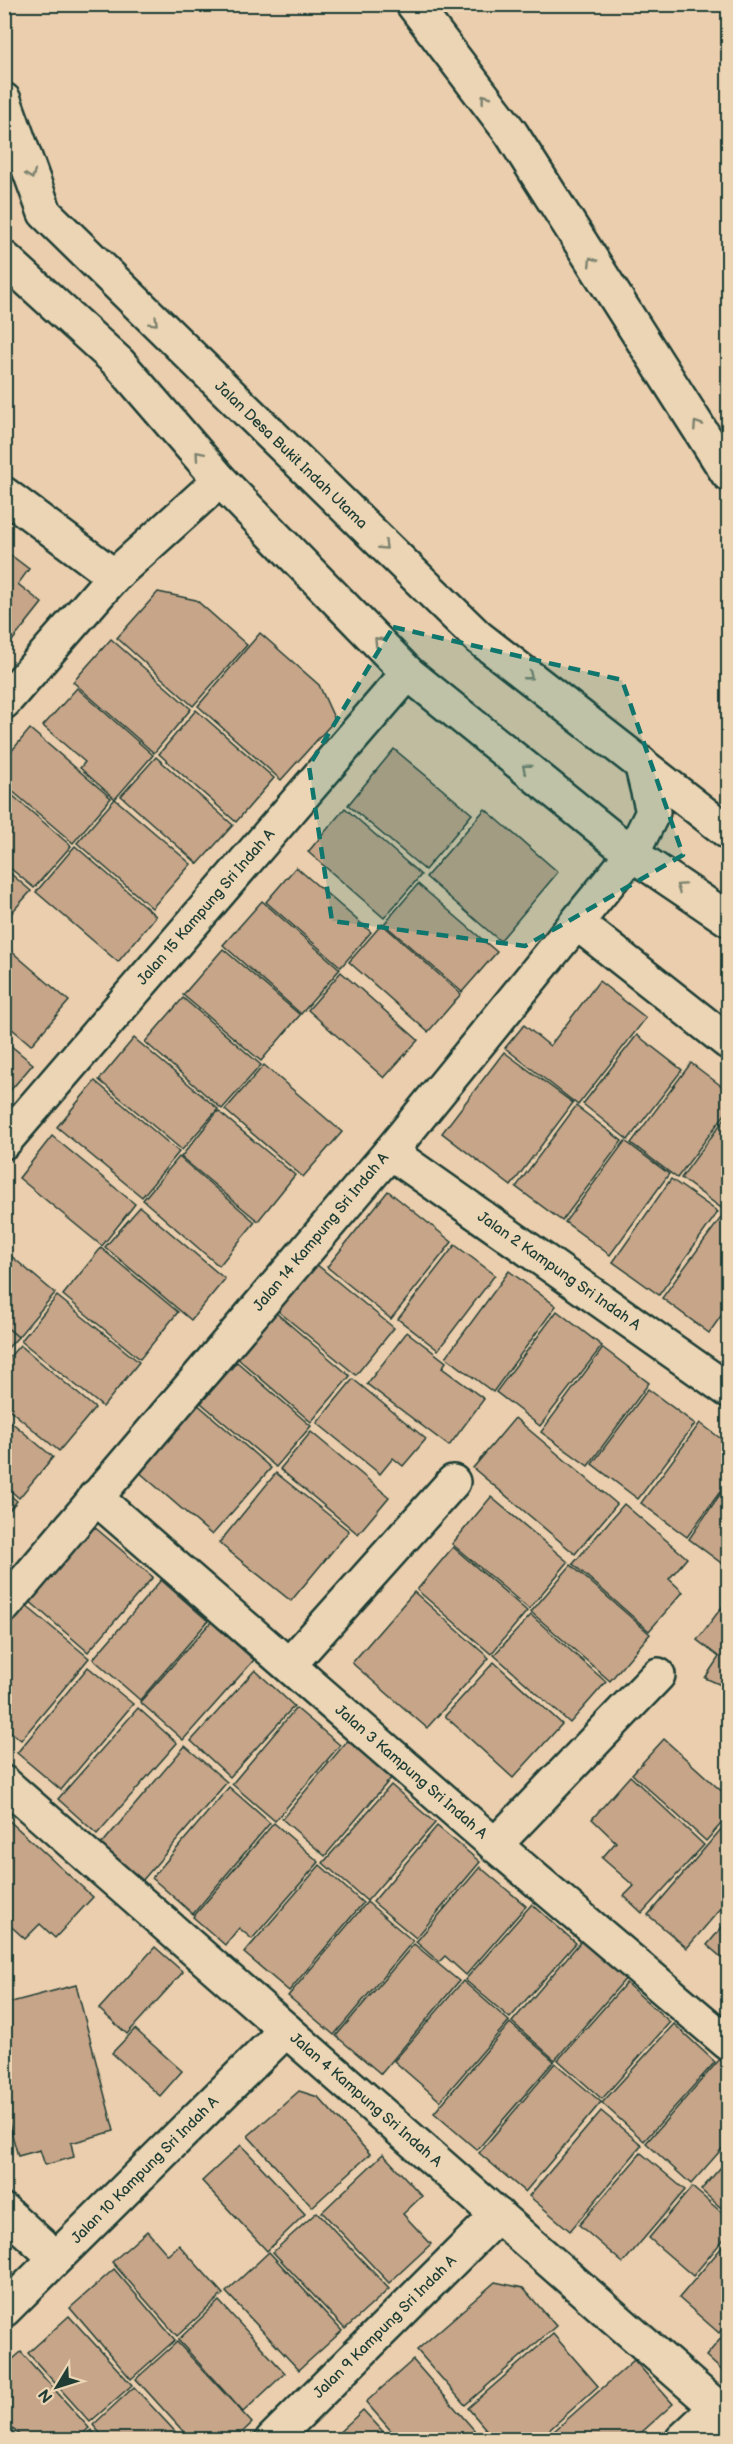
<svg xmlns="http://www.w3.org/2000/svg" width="733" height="2444" viewBox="0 0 733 2444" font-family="'Balsamiq Sans',sans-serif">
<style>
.building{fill:#c7a589;stroke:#1f3d34;stroke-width:1.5}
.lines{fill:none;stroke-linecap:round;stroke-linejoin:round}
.minor-casing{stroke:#1f3d34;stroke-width:38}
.highway-casing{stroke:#1f3d34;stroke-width:38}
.minor{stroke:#ebd5b4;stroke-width:33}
.highway{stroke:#ebd5b4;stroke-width:33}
.oneway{stroke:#7b816e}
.marked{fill:#0f766e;fill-opacity:0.2;stroke:#0f766e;stroke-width:4.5;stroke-dasharray:12 8;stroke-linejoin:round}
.labels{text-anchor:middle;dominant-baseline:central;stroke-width:4.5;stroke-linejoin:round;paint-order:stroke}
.street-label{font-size:15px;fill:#1f3d34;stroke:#ebd5b4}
</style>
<rect width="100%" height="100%" fill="#ebcead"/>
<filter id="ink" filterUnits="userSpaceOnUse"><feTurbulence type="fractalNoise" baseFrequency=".0167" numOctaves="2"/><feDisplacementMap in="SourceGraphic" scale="12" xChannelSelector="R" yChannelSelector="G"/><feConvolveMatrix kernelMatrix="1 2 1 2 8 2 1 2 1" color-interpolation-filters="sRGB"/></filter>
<g filter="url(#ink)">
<g class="building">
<polygon points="4,550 29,569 18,584 42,603 4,651"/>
<polygon points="158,592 196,600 247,645 193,706 117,638"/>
<polygon points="260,633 319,685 335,720 281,780 198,706"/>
<polygon points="111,639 191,709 154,753 73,682"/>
<polygon points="77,688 153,755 115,799 80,768 85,762 43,726"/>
<polygon points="196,710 274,778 236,822 159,754"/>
<polygon points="30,729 111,798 73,843 4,784 4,760"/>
<polygon points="394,749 472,814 425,870 348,805"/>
<polygon points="156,757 233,825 198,864 121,796"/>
<polygon points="4,788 71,846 34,888 4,863"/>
<polygon points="115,799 191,864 152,908 77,843"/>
<polygon points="345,808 421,875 384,918 308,852"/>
<polygon points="485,809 558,872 500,941 426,877"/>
<polygon points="75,846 156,916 118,962 36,892"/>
<polygon points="296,867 371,932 341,967 266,902"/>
<polygon points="4,868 31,891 4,921"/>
<polygon points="418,884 497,952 462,992 384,924"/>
<polygon points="262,901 340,969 301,1014 223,945"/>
<polygon points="382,924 461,994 428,1032 349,962"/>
<polygon points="4,945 69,1001 31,1045 4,1022"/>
<polygon points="223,949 300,1015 261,1061 183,995"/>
<polygon points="341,972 418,1040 384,1078 308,1010"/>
<polygon points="599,981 646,1018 578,1105 505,1048 524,1025 550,1046"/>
<polygon points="183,998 261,1065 222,1109 145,1042"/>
<polygon points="637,1035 682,1070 628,1140 583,1104"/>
<polygon points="134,1038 218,1109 182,1150 99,1080"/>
<polygon points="4,1040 33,1064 4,1098"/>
<polygon points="504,1052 573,1103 511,1186 442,1133"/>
<polygon points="691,1063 728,1091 728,1110 677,1178 631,1143"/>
<polygon points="264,1065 342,1132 303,1177 225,1110"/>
<polygon points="95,1081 179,1152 142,1197 57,1127"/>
<polygon points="576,1106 622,1141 562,1221 516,1187"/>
<polygon points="218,1111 295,1175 258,1221 181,1157"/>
<polygon points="728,1114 728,1213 681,1178"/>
<polygon points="52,1136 135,1204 102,1246 19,1178"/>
<polygon points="625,1141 669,1174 610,1255 565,1222"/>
<polygon points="179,1157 255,1222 219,1266 143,1200"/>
<polygon points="671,1179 718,1212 659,1295 613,1262"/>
<polygon points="388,1191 452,1242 391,1319 327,1267"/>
<polygon points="140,1207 225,1279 191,1320 105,1247"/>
<polygon points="723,1215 728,1219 728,1306 709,1333 662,1298"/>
<polygon points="455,1245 495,1275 438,1350 398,1319"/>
<polygon points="101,1248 178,1312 140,1359 63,1295"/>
<polygon points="4,1250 55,1293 18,1337 4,1325"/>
<polygon points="316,1264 394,1328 356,1375 278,1311"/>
<polygon points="509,1271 556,1306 493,1392 446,1357"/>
<polygon points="57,1296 139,1362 103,1407 21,1341"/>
<polygon points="557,1311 602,1346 540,1426 496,1392"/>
<polygon points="275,1312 350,1376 311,1422 236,1357"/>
<polygon points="4,1325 18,1337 4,1352"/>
<polygon points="407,1332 446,1362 442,1368 484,1399 449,1446 367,1384"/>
<polygon points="20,1345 95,1408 59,1451 4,1405 4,1363"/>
<polygon points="603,1348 649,1383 588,1466 541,1432"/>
<polygon points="237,1362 311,1426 276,1467 201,1403"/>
<polygon points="353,1379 426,1439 403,1466 393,1458 380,1474 317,1423"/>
<polygon points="648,1389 695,1424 638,1499 592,1464"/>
<polygon points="196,1403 271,1468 212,1535 138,1471"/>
<polygon points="4,1416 53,1457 19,1498 4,1485"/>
<polygon points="515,1418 617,1504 575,1554 473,1468"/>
<polygon points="700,1423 728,1444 728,1481 687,1537 641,1503"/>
<polygon points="311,1432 389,1497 358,1534 280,1469"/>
<polygon points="276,1473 349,1531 291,1601 219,1543"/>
<polygon points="728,1483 728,1568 689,1539"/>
<polygon points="4,1490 17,1501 4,1516"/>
<polygon points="491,1497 568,1562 529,1609 452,1544"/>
<polygon points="624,1504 687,1558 669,1579 683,1592 649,1631 573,1564"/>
<polygon points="92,1525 153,1577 88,1652 27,1599"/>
<polygon points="453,1547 527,1611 491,1654 417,1590"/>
<polygon points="571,1565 650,1634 610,1681 531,1612"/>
<polygon points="161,1580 208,1621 140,1700 93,1659"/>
<polygon points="414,1592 489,1658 427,1728 352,1663"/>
<polygon points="728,1599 728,1688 705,1678 719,1657 697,1640"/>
<polygon points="25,1605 89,1658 21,1740 4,1726 4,1630"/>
<polygon points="531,1615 606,1682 570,1723 494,1655"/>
<polygon points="211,1622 254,1660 183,1740 140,1702"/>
<polygon points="494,1662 562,1724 513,1778 445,1716"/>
<polygon points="88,1667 133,1704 61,1790 17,1753"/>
<polygon points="255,1670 294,1706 230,1777 191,1741"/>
<polygon points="138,1708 177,1743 97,1834 58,1799"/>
<polygon points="296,1708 340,1745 275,1821 232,1784"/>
<polygon points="664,1739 728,1797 728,1816 706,1841 632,1774"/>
<polygon points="348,1740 392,1777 325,1856 282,1819"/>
<polygon points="185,1746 227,1782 142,1881 101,1845"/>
<polygon points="630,1776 704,1845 642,1913 624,1896 634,1886 602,1858 616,1842 592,1819"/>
<polygon points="391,1785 435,1823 367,1901 323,1863"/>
<polygon points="229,1787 270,1823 193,1914 152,1878"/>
<polygon points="4,1816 93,1897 55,1938 40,1924 25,1939 4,1920"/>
<polygon points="728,1821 728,1900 687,1948 648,1915"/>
<polygon points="274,1823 319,1862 252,1939 239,1928 225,1945 193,1917"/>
<polygon points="437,1826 480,1862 416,1938 373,1902"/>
<polygon points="320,1865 363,1903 289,1991 244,1953"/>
<polygon points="480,1867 526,1906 466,1975 445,1956 439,1962 416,1942"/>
<polygon points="367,1902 413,1941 334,2035 288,1996"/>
<polygon points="532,1904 576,1943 510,2018 465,1980"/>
<polygon points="728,1920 728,1963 707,1945"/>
<polygon points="583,1939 627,1977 555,2060 512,2022"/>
<polygon points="414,1944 459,1981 381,2074 336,2036"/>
<polygon points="155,1947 183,1972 127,2034 99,2009"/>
<polygon points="463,1981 509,2021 440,2101 394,2061"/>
<polygon points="626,1983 670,2022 602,2099 558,2060"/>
<polygon points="76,1985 114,2131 71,2143 74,2157 45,2165 40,2150 18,2156 4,2106 4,2004"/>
<polygon points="510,2023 554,2061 477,2150 434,2113"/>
<polygon points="674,2024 715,2062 644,2141 602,2103"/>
<polygon points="135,2029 182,2071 160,2096 112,2053"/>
<polygon points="720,2059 728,2067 728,2142 691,2184 646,2143"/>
<polygon points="555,2063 601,2102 525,2192 479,2153"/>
<polygon points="299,2091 318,2097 370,2154 312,2207 248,2136"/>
<polygon points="601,2111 642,2145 570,2231 529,2196"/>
<polygon points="241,2145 305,2214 267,2251 202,2181"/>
<polygon points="641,2153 685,2190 623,2263 579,2225"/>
<polygon points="383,2154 422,2196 403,2214 431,2244 389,2283 322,2212"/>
<polygon points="728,2159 728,2214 701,2190"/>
<polygon points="692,2187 728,2218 728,2234 693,2276 649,2238"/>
<polygon points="317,2212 389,2289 345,2329 273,2252"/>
<polygon points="147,2231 168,2255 179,2245 223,2294 177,2336 112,2262"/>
<polygon points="728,2240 728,2322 719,2333 679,2298"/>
<polygon points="269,2252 342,2331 299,2370 226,2292"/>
<polygon points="114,2269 175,2340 131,2379 70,2308"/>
<polygon points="495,2282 523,2288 556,2326 465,2405 417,2350"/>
<polygon points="219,2301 285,2373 243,2412 178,2340"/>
<polygon points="69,2316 132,2385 90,2422 28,2353"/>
<polygon points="728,2330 728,2376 706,2356"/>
<polygon points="553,2334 598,2386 538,2440 495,2440 468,2408"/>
<polygon points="177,2342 252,2423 234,2440 191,2440 136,2379"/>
<polygon points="21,2352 89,2428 76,2440 24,2440 4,2419 4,2367"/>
<polygon points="413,2360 483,2440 399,2440 366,2402"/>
<polygon points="634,2360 673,2404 633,2440 544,2440"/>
<polygon points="134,2387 183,2440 106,2440 93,2425"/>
<polygon points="363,2410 391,2440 331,2440"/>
<polygon points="4,2424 18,2440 4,2440"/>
<polygon points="91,2430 100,2440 81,2440"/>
</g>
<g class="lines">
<g class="minor-casing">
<g id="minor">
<polyline points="4,100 45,213 478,637 728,832"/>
<polyline points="4,258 119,363 220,480 408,673 632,854 728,919"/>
<polyline points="4,494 114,576"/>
<polyline points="4,702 114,576 220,480"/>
<polyline points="577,923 728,1042"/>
<polyline points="4,1142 408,673"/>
<polyline points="390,1152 728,1390"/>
<polyline points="95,1497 495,1845 728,2043"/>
<polyline points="4,1606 390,1152 632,854 653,812 641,763"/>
<polyline points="289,1665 453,1482"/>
<polyline points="4,1783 728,2417"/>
<polyline points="495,1845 658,1675"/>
<polyline points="4,2211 56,2258"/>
<polyline points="4,2310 286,2030"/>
<polyline points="272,2440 498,2215"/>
<polyline points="682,2440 717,2407"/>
</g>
</g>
<g class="highway-casing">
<polyline id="highway" points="413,4 511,133 728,474"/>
</g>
<use href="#minor" class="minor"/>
<use href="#highway" class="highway"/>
</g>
<defs><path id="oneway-chevron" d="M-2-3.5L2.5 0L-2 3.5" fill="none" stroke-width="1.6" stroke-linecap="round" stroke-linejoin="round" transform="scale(1.5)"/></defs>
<g class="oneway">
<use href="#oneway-chevron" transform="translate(485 98) rotate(-127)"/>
<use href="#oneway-chevron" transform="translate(31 175) rotate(70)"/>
<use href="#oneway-chevron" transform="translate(592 261) rotate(-122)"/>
<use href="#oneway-chevron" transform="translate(154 322) rotate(45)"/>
<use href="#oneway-chevron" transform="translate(697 425) rotate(-123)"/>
<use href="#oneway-chevron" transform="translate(199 455) rotate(-131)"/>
<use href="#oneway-chevron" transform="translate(384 546) rotate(44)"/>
<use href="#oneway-chevron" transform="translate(378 641) rotate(-134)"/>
<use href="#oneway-chevron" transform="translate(529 676) rotate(38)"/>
<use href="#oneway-chevron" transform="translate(526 768) rotate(-141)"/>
<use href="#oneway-chevron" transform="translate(680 887) rotate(-146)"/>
</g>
</g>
<path class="marked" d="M393 627 622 680 683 855 525 946 332 921 309 766Z"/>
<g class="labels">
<g class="street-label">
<text transform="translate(291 455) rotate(44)">Jalan Desa Bukit Indah Utama</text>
<text transform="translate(206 907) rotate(-49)">Jalan 15 Kampung Sri Indah A</text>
<text transform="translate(321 1232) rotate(-50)">Jalan 14 Kampung Sri Indah A</text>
<text transform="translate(559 1271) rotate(35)">Jalan 2 Kampung Sri Indah A</text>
<text transform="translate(411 1772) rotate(41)">Jalan 3 Kampung Sri Indah A</text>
<text transform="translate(366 2100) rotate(41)">Jalan 4 Kampung Sri Indah A</text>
<text transform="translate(145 2170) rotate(-45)">Jalan 10 Kampung Sri Indah A</text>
<text transform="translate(385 2327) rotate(-45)">Jalan 9 Kampung Sri Indah A</text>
</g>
</g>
<rect width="733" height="2444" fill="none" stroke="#ebd5b4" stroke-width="24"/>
<rect x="12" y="12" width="709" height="2420" fill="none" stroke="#1f3d34" stroke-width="2" filter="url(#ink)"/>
<g transform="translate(57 2387) rotate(232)" stroke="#ebd5b4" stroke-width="4.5" paint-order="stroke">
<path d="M0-4.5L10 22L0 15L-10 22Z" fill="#1f3d34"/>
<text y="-9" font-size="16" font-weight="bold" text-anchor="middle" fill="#1f3d34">N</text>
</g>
</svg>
